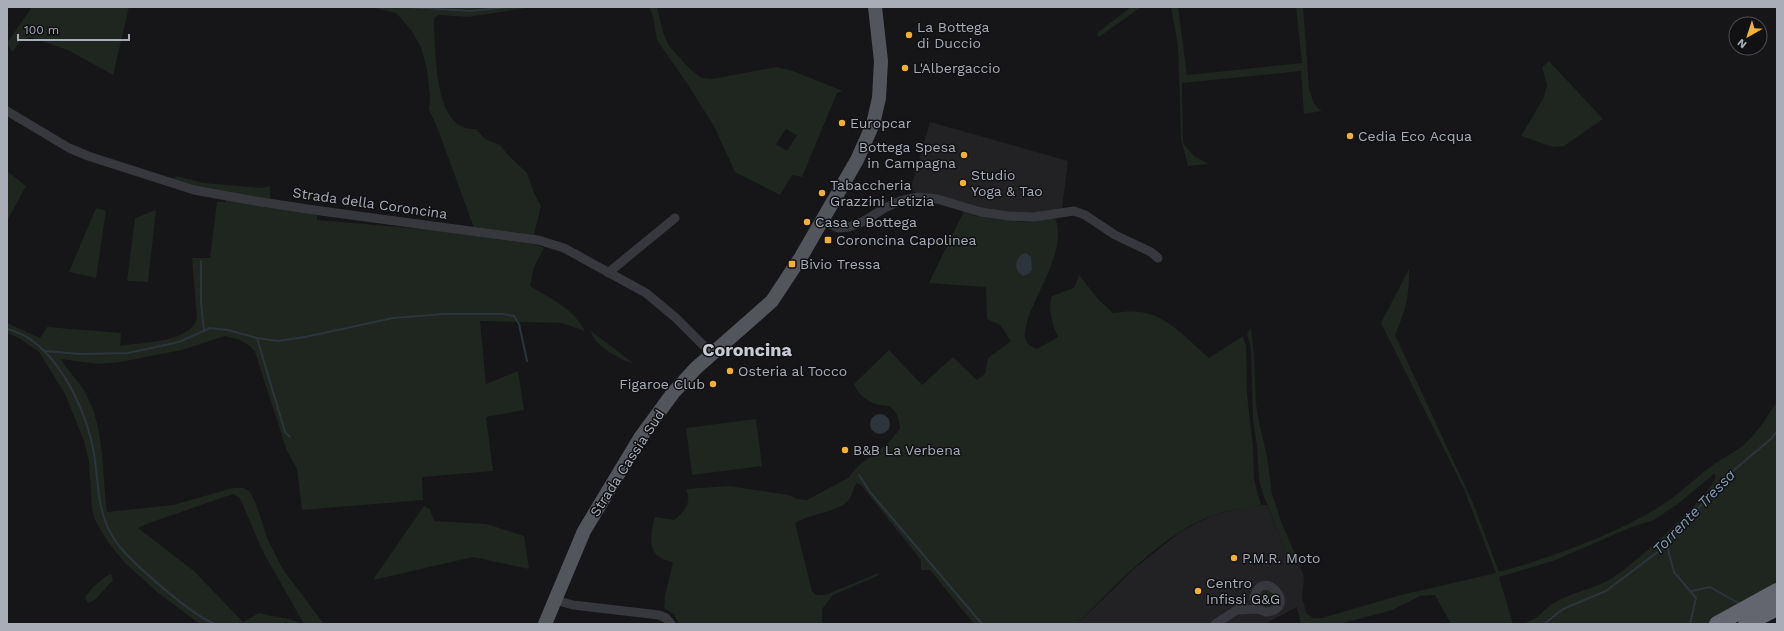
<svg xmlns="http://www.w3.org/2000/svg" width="1784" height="631" viewBox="0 0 1784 631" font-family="'Work Sans',sans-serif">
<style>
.built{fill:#222225}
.green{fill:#1e261f;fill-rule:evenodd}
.water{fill:#2c353c}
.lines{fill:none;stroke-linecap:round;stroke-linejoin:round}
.stream{stroke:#2c353c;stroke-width:2}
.street{stroke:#37383d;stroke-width:9}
.primary{stroke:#53555c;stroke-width:14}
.highway{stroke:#63666e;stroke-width:16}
.poi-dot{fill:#f2b134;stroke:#111113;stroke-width:1.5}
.labels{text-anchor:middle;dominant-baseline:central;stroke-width:3;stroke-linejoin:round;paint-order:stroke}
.poi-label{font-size:14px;fill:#a8adb8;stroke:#111113;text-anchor:start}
.street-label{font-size:14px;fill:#a8adb8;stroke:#111113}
.water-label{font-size:15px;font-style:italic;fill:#7f9bb3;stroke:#111113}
.district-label{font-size:18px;font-weight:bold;fill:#c9ccd4;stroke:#111113}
</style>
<rect width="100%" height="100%" fill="#161618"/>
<g class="built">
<polygon points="930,122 1068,161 1061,216 1037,222 986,218 963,213 967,205 937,196 910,191"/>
<polygon points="1261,505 1267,505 1292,567 1298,561 1303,573 1304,578 1302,598 1307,615 1297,607 1265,624 1077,624 1135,568 1180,532 1213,515 1244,507"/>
</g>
<g class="green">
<polygon points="32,7 129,7 113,75 68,50 30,37 22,40 12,52 7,43"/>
<path d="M371 7H532L468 17 439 15 434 18V24C436 52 433 132 476 129L485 139 500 145 508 155 527 173 534 193 541 206 534 235 474 228 439 132 429 109 430 96 427 70 421 47 411 30 396 13Z"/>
<path d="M649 7H657L663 32 669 46 690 69 702 78 712 79 776 67 793 71 843 91 837 93 802 177 792 175 780 195 735 172 714 126 686 82 657 40 653 16ZM786 129 797 135 787 151 776 144Z"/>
<polygon points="1131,7 1141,7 1099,37 1098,36 1097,33"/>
<path d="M1171 7H1178L1187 75 1302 63 1296 7H1303L1309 88C1312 98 1313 106 1322 111L1304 114 1301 71 1182 83 1183 143 1194 156 1209 164 1188 166 1181 139 1178 46Z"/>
<polygon points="1549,61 1603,119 1564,146 1553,147 1521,136 1544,97 1547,85 1542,67"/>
<polygon points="7,171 26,186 7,221"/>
<polygon points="176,176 204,183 261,188 270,186 270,200 215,191 173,181"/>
<path d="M226 199 317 214V220L446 231 533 244 544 248 534 267 530 286C551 299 573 308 585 331L562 323 480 321 486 384 518 371 524 410 486 417 493 471 422 477 423 500 302 510 297 469 287 451 255 352 250 346 240 340 225 336 182 350 120 362 98 364 61 359C68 371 79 381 86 394 105 428 102 474 107 512L173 505 233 488H244L250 492 256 504 268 540 282 568 324 624H304L262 550 240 498 233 494 149 523 138 528 194 571 243 622 259 613C274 618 287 616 302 624H288L286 622 280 624H200L157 592 125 563 108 542 95 520 92 508 89 462 84 441 65 394 39 352 19 338 7 333V323L40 338 47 327 121 333 120 346C141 342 191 343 197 318L192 258H210L217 202H226Z"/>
<polygon points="96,208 106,211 96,278 69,272"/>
<polygon points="156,210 148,282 127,281 135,218"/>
<path d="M963 213C994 220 1024 225 1055 218 1068 249 1036 291 1027 322 1026 328 1023 334 1026 340 1028 345 1032 347 1037 349L1058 337C1053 326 1047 308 1052 296L1074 288 1079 275 1099 300 1113 313C1122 312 1131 311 1140 312 1166 314 1190 342 1209 358L1243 336 1246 346 1247 395 1253 447 1254 480 1261 505C1238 508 1216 512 1196 523 1154 543 1110 591 1077 624H974L930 570H921V560L861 485 857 483C853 489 852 497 847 502 836 512 809 514 795 523L812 591 816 595H825L879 573 877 576 833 595 822 609V624H679L674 614 664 608 665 596 673 562C668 561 661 559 658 556 647 548 652 528 655 517L674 520C685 512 692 502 686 489L729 486 789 495 797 499 807 500 848 478 857 467 888 443 900 429C899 421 898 412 890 407 887 405 883 406 880 405 869 403 858 395 854 384L889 350 922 385 953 357 977 380 985 374 988 358 1011 341 1000 325 987 319 986 287 929 283Z"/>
<path d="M1409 269C1410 294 1405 312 1395 335L1473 503 1499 572C1552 557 1626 531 1671 499 1686 488 1699 475 1714 464 1723 458 1733 453 1742 446 1757 434 1767 417 1777 401V583L1747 604 1708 624H1524C1528 622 1533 619 1537 617 1543 613 1547 606 1554 603 1570 593 1590 590 1607 581 1630 569 1707 499 1716 477L1714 474 1679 503 1654 520 1632 527 1553 561 1499 577 1513 624H1451L1435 595 1420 596 1390 611 1338 624H1301L1297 607 1313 618H1322L1401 595 1496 573 1464 489 1381 323Z"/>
<polygon points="1251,329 1254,355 1256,404 1259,422 1267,457 1272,494 1281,521 1298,561 1292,568 1262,491 1259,479 1257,446 1253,419 1251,349 1247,333"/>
<path d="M591 331 633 363C622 362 591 343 591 331Z"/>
<polygon points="756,419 762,466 692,475 686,428"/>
<polygon points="424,506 430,509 434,521 487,524 524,536 529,569 473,557 373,580"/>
<path d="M111 574 113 580 95 600 88 603 85 598C91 588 100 579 111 574Z"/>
<circle cx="1267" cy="599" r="9"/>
</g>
<g class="water">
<path d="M1026 253 1031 257 1032 270 1028 274 1023 276C1013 270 1014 256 1026 253Z"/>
<circle cx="880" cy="424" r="10"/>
</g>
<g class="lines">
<g class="stream">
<polyline points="408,7 471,11 507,7"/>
<polyline points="201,261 201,303 204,330"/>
<path d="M7 329C55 340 87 410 94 454 98 477 97 501 106 523 109 531 114 539 119 546 136 566 191 615 215 624"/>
<polyline points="257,338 285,432 290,437"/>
<polyline points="45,351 80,354 128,353 179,342 210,328 228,330 257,338 278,341 305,337 393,318 444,314 502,314 514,316 519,324 527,361"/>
<polyline points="859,475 870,492 982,624"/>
<polyline points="1668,543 1669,554 1674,572 1696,598 1690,624"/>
<polyline points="1692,591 1710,587 1740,604"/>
<polyline points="1544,624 1563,609 1606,591 1663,548 1727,476 1772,438 1777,431"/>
</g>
<g class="street">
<polyline points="7,111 69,148 88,156 194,190 255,201 321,211 538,240 564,248 646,293 676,318 711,353"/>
<polyline points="822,220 838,228 849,227 862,222 885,208 900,201 918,197 937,199 981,212 1008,216 1034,217 1074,211 1085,215 1115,235 1151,252 1158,258"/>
<polyline points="608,273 675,218"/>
<polyline points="555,600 573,605 659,615 666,618 671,624"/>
<path d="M1238 610 1258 609 1266 612C1301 609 1262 564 1254 598L1258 609"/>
<polyline points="1215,624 1243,606"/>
</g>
<polyline class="primary" points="545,624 584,531 640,438 673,393 696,368 772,301 801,257 857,160 873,124 879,98 881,61 875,7"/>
<g class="highway">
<polyline points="1717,624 1777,591"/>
<polyline points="1746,624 1777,608"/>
</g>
</g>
<g class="poi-dot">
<circle cx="909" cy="35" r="4"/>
<circle cx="905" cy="68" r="4"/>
<circle cx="842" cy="123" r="4"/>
<circle cx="1350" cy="136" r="4"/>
<circle cx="964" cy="155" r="4"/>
<circle cx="963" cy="183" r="4"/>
<circle cx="822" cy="193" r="4"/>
<circle cx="807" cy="222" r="4"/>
<rect x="824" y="236" width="8" height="8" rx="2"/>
<rect x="788" y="260" width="8" height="8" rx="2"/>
<circle cx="730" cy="371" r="4"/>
<circle cx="713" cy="384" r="4"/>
<circle cx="845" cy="450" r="4"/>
<circle cx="1234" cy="558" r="4"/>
<circle cx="1198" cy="591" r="4"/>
</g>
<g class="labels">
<g class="poi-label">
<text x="917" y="27">La Bottega<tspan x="917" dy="16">di Duccio</tspan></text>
<text x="913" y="68">L'Albergaccio</text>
<text x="850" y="123">Europcar</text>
<text x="1358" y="136">Cedia Eco Acqua</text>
<text x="956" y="147" text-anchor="end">Bottega Spesa<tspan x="956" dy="16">in Campagna</tspan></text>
<text x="971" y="175">Studio<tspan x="971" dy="16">Yoga &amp; Tao</tspan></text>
<text x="830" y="185">Tabaccheria<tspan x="830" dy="16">Grazzini Letizia</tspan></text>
<text x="815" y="222">Casa e Bottega</text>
<text x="836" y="240">Coroncina Capolinea</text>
<text x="800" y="264">Bivio Tressa</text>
<text x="738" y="371">Osteria al Tocco</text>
<text x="705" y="384" text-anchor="end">Figaroe Club</text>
<text x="853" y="450">B&amp;B La Verbena</text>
<text x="1242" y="558">P.M.R. Moto</text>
<text x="1206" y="583">Centro<tspan x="1206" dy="16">Infissi G&amp;G</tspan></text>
</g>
<g class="street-label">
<text transform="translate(370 203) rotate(8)">Strada della Coroncina</text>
<text transform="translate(627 463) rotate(-57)">Strada Cassia Sud</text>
</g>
<g class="water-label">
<text transform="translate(1694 512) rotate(-46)">Torrente Tressa</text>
</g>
<g class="district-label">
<text x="747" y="349">Coroncina</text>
</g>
</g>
<rect width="1784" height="631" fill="none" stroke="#a8adb8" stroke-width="16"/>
<g transform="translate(1748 36) rotate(219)"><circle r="19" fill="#111113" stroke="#4d4f55"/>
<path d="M0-3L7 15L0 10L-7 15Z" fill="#f2b134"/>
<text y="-6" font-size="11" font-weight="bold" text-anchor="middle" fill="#a8adb8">N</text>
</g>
<path d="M18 34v6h111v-6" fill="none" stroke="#a8adb8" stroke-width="2"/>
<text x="24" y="34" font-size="12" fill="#a8adb8" stroke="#111113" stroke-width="3" paint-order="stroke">100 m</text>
</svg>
